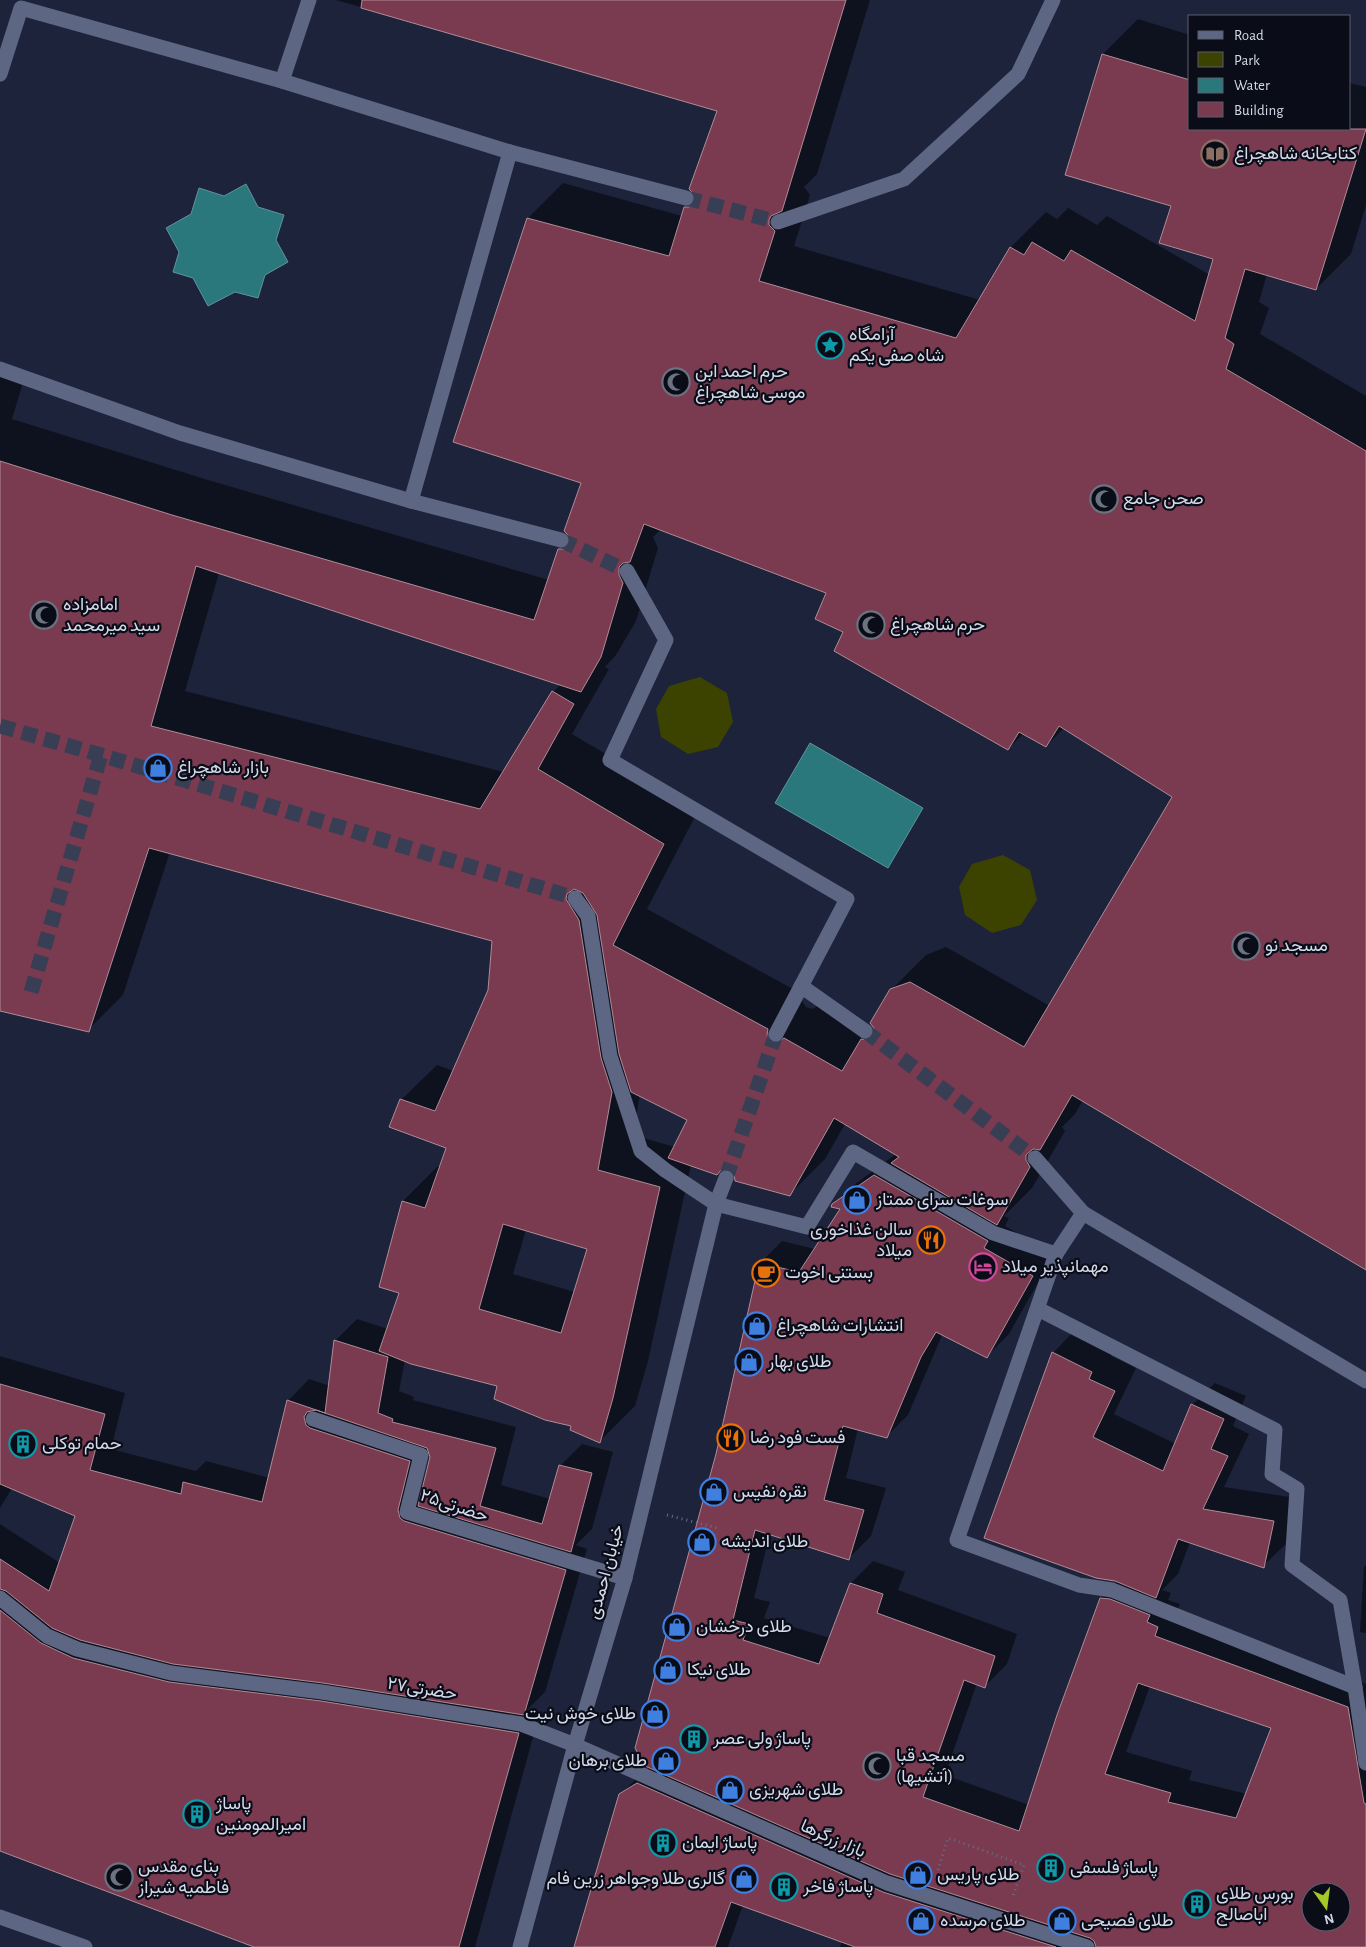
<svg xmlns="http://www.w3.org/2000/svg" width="1366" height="1947" viewBox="0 0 1366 1947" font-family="'Alegreya Sans',Vazirmatn,sans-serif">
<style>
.green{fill:#3c4200}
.water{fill:#2b787c;stroke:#5e959d}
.shadow{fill:#0007;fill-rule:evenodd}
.building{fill:#7a3a50;stroke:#b08c96;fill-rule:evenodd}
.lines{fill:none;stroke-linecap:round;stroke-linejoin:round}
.minor-tunnel{stroke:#383e54;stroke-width:15;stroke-dasharray:15 8;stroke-linecap:butt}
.path{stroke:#676e82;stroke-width:3;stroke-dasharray:1 4;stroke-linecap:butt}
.minor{stroke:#5d6682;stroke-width:15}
.labels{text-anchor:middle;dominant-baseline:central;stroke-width:4.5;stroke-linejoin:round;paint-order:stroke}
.poi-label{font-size:18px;fill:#d4d9ea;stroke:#0a0d17;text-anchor:start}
.street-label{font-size:18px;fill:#d4d9ea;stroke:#0a0d17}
</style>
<rect width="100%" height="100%" fill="#1c233a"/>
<g class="green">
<polygon points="700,677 727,693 733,722 718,747 688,754 661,737 656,709 669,686"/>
<polygon points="1003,855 1030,870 1037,900 1021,925 992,933 965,915 959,887 972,864"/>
</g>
<g class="water">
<polygon points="246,184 258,207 284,215 276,240 288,262 265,275 258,298 235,292 208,306 193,278 173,272 179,252 166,228 191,214 199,188 224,196"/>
<polygon points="810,743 923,808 888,868 775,803"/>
</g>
<g class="shadow">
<path d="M336 0H870L817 174 804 187 810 195 794 246 980 300 1011 247 1046 212 1057 219 1068 208 1097 225 1107 216 1210 275 1215 259 1173 205 1103 54 1138 19 1190 35V129H1350V83L1366 87V205L1351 254 1316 289 1267 274 1259 302 1269 308 1260 334 1366 396V1268L1083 1100 1075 1114 1062 1127 1065 1131 1032 1188 1004 1216 1009 1218 1005 1226 1054 1254 1009 1334 987 1356 943 1333 908 1415 886 1437 858 1429 846 1478 886 1488 871 1536 849 1558 770 1533 754 1598 770 1602 764 1618 830 1638 851 1583 873 1561 905 1572 898 1590 1017 1634 1007 1664 985 1686 977 1683 945 1775 1029 1805 1101 1598 1118 1581 1053 1353 1075 1330 1114 1349 1111 1356 1136 1368 1114 1414 1176 1444 1192 1405 1215 1383 1246 1396 1233 1426 1249 1434 1224 1487 1296 1498 1286 1544 1263 1566 1190 1542 1178 1574 1162 1590 1171 1593 1168 1600 1180 1604 1176 1614 1366 1684V1947H840L842 1941 743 1905 728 1947H575L620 1795 643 1772 651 1767 760 1263 782 1241 815 1249 842 1208 833 1206 854 1185 896 1154 845 1124 825 1159 790 1194 729 1168 691 1165 648 1361 635 1406 600 1441 499 1385 405 1360 399 1391 414 1397 413 1400 516 1427 501 1485 550 1499 560 1466 582 1444 613 1452 592 1529 576 1545 587 1549 545 1692 527 1710 540 1712 475 1947H256L0 1849V1524L60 1563 77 1516 12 1488 0 1508V1356L125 1393 111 1449 196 1471 206 1461 270 1478 288 1401 309 1379 330 1386 336 1340 357 1319 388 1329 401 1292 381 1286 403 1201 438 1166 441 1167 447 1147 401 1100 437 1065 454 1071 489 990 493 940 170 852 123 995 88 1030 0 1010V369L25 376 12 419 208 480 549 580 559 550 572 537 583 483 528 218 563 183 682 216 685 208 696 196 719 110ZM661 529 828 593 845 631 1008 749 1024 733 1046 746 1064 728 1174 797 1050 1006 946 947 926 955 891 990 875 1027 870 1032 820 1004 813 1009 806 1007 801 999 802 994 647 909 699 809 572 734 609 669 605 667 616 655 636 621 658 548 653 537ZM219 573 561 684 553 692 504 772 185 691ZM640 1094 689 1119 675 1147 633 1135ZM526 1230 588 1248 575 1292 513 1274ZM429 1448 431 1457 421 1498 419 1488ZM1150 1686 1273 1727 1247 1794 1189 1780 1192 1771 1126 1752ZM1311 1892H1341V1922H1311Z"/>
<polygon points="1366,1565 1366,1633 1360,1632 1364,1567"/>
</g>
<g class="building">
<path d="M362 0H846L782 211 771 216 769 220V225L775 231 759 281 956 338 1010 247 1024 255 1032 242 1064 261 1071 250 1195 321 1213 259 1159 243 1171 206 1065 175 1102 54 1190 80V129H1366L1316 290 1245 269 1225 338 1234 344 1226 369 1366 451V1270L1072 1095 1040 1150 1033 1149 1026 1155V1160L1030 1167 997 1225 891 1163 899 1157 834 1118 790 1196 735 1181 734 1173 729 1169 721 1170 717 1175 668 1158 687 1120 631 1092 619 1054 597 915 583 893 574 889 567 894 566 899 579 920 601 1058 612 1092 598 1170 660 1187 613 1398 600 1443 570 1430 571 1426 545 1420 494 1399 497 1386 411 1364 379 1351 399 1293 379 1287 402 1201 425 1208 446 1148 389 1127 400 1099 435 1111 488 990 492 941 149 848 89 1032 0 1011V461L172 515 534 620 558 549H564L570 543V537L564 531 581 483 453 442 527 218 669 256 684 207H689L695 201V195L689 189 717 111 361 8ZM644 524 826 593 815 619 843 632 834 651 1008 750 1019 732 1046 747 1059 726 1172 797 1024 1047 910 982 890 989 870 1023 874 1028 873 1036 868 1040 861 1039 842 1071 784 1038 777 1043 771 1042 767 1035 768 1029 613 945 664 844 538 769 574 704 552 691 480 809 151 726 196 566 581 692 601 657 623 583 619 575V567L623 563 630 562ZM503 1224 587 1249 561 1333 479 1309Z"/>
<path d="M874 1175 988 1241 984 1248 1033 1276 987 1358 936 1332 921 1357 887 1438 843 1426 824 1500 864 1510 849 1560 755 1530 733 1620 749 1624 743 1640 819 1664 850 1583 883 1594 877 1613 995 1656 985 1688 964 1680 923 1797 1019 1831 1057 1715 1100 1598 1110 1599 1150 1615 1147 1622 1158 1627 1155 1636 1348 1707 1364 1803 1366 1804V1947H1096L1094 1941 1090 1938 890 1874 645 1766 635 1748 716 1454 759 1263 799 1272 840 1209 831 1207 832 1204ZM1138 1683 1271 1728 1236 1818 1168 1802 1171 1793 1105 1774ZM1311 1892H1341V1922H1311Z"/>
<polygon points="334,1340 388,1357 378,1413 393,1419 392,1422 496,1448 480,1506 542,1524 559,1465 592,1473 571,1552 418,1506 430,1457 427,1448 316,1410 307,1412 304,1417 306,1425 310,1428 410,1461 398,1510 400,1518 404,1521 566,1570 524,1715 323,1683 173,1664 80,1640 52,1628 6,1591 0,1589 0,1559 49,1591 75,1516 0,1484 0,1384 105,1414 90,1470 181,1494 183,1482 262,1502 287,1400 325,1413"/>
<polygon points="1052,1352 1092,1372 1089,1379 1115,1391 1093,1437 1163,1471 1191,1404 1224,1419 1211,1449 1228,1456 1203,1509 1274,1521 1264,1568 1178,1539 1156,1598 1115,1581 1096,1578 984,1538"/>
<polygon points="0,1610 41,1643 73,1658 169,1682 321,1701 519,1733 459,1947 254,1947 0,1851"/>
<polygon points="637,1783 883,1892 1056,1947 855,1947 731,1902 715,1947 574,1947 619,1794"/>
</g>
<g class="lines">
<g class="minor-tunnel">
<polyline points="686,198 778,222"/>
<polyline points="561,540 627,571"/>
<polyline points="0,726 101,755 575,898"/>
<polyline points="31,992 101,755"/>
<polyline points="865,1031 1035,1158"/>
<polyline points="726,1178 776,1034"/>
</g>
<g class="path">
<polyline points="667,1515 717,1528"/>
<polyline points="938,1870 948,1838 1024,1865 1013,1896"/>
</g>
<g class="minor">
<polyline points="0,74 21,8 282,81 510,152 686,198"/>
<polyline points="282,81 309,0"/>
<polyline points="778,222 904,179 1018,74 1053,0"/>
<polyline points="0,369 180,433 411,501 561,540"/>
<polyline points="411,501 510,152"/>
<polyline points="627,571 666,640 610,760 847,899 776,1034"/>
<polyline points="575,898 588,916 610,1056 641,1151 665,1170 716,1204 807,1227 853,1152 993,1233 1056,1254 1083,1213 1366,1381"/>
<polyline points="801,986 865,1031"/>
<polyline points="1035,1158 1083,1213"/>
<polyline points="1056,1254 957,1540 1079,1585 1112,1590 1355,1687 1366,1763"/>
<polyline points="1038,1309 1275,1430 1272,1474 1297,1489 1292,1565 1340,1600 1355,1687"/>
<polyline points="313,1419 421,1455 407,1512 625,1578"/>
<polyline points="0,1598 47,1636 77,1649 171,1673 322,1692 521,1724 575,1745 887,1883 1087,1947"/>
<polyline points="0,1917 85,1947"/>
<polyline points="520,1947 575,1745 625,1578 716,1204 726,1178"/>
</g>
</g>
<defs>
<g id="library-ring" transform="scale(1.4375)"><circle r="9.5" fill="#0a0d17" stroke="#8d6e63" stroke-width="1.5"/><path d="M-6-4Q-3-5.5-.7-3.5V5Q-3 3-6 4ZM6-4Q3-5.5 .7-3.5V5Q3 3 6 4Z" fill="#8d6e63"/></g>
<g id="sight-ring" transform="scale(1.4375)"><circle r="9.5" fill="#0a0d17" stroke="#0f9aa8" stroke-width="1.5"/><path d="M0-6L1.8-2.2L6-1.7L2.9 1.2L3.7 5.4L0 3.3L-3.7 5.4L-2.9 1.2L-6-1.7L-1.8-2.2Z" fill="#0f9aa8"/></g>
<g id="mosque-ring" transform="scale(1.4375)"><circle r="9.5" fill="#0a0d17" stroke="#6b7280" stroke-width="1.5"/><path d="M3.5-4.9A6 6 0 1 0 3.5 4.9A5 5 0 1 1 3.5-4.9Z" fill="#6b7280"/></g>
<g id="shop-ring" transform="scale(1.4375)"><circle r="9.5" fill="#0a0d17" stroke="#3f7fe0" stroke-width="1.5"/><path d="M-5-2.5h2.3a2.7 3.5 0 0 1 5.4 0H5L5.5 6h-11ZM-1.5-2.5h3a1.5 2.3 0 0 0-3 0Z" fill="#3f7fe0"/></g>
<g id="restaurant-ring" transform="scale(1.4375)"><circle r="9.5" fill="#0a0d17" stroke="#e8710a" stroke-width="1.5"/><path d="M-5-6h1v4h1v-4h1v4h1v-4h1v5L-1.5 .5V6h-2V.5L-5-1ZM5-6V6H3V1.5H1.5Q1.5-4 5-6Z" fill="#e8710a"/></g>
<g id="hotel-ring" transform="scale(1.4375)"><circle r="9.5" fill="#0a0d17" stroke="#d1479c" stroke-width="1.5"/><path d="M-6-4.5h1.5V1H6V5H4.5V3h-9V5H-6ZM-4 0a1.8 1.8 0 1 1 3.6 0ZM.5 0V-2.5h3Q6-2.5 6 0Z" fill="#d1479c"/></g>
<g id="cafe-ring" transform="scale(1.4375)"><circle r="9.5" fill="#0a0d17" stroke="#e8710a" stroke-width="1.5"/><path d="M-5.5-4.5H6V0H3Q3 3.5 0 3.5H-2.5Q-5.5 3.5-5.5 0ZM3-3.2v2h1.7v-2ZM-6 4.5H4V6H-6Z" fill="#e8710a"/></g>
<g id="building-ring" transform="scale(1.4375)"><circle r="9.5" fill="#0a0d17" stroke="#0f9aa8" stroke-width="1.5"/><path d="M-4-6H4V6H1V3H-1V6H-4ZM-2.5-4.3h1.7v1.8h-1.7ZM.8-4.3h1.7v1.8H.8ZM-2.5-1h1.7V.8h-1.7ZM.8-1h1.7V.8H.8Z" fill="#0f9aa8"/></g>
</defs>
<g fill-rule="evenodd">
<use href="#library-ring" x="1215" y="154"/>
<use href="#sight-ring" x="830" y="345"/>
<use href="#mosque-ring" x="676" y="382"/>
<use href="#mosque-ring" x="1104" y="499"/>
<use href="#mosque-ring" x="44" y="615"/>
<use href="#mosque-ring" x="871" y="625"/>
<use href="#shop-ring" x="158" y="768"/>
<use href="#mosque-ring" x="1246" y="946"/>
<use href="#shop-ring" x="857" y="1200"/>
<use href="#restaurant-ring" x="931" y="1240"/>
<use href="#hotel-ring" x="983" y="1267"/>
<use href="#cafe-ring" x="766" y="1273"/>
<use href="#shop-ring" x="757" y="1326"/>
<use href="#shop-ring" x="749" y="1362"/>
<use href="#restaurant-ring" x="731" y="1438"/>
<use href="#building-ring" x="23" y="1444"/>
<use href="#shop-ring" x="714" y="1492"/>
<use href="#shop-ring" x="702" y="1542"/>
<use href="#shop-ring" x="677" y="1627"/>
<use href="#shop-ring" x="668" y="1670"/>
<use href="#shop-ring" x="655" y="1714"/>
<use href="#building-ring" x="694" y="1739"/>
<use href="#shop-ring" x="666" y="1761"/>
<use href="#mosque-ring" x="877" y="1766"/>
<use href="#shop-ring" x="730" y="1790"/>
<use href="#building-ring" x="197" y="1814"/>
<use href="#building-ring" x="663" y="1843"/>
<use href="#building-ring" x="1051" y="1868"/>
<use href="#shop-ring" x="918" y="1875"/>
<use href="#mosque-ring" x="119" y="1877"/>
<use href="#shop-ring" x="744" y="1879"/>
<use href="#building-ring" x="784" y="1887"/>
<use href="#building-ring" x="1197" y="1904"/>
<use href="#shop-ring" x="921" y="1921"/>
<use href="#shop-ring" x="1062" y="1921"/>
</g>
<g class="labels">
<g class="poi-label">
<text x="1234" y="154">کتابخانه شاهچراغ</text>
<text x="849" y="335">آرامگاه<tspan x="849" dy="21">شاه صفی یکم</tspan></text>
<text x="695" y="372">حرم احمد ابن<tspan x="695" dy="21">موسی شاهچراغ</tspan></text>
<text x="1123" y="499">صحن جامع</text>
<text x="63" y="605">امامزاده<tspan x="63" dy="21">سید میرمحمد</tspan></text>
<text x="890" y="625">حرم شاهچراغ</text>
<text x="177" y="768">بازار شاهچراغ</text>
<text x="1265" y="946">مسجد نو</text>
<text x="876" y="1200">سوغات سرای ممتاز</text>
<text x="912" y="1230" text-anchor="end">سالن غذاخوری<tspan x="912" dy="21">میلاد</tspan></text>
<text x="1002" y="1267">مهمانپذیر میلاد</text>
<text x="785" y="1273">بستنی اخوت</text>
<text x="776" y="1326">انتشارات شاهچراغ</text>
<text x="768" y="1362">طلای بهار</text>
<text x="750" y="1438">فست فود رضا</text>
<text x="42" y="1444">حمام توکلی</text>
<text x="733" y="1492">نقره نفیس</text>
<text x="721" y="1542">طلای اندیشه</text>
<text x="696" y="1627">طلای درخشان</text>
<text x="687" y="1670">طلای نیکا</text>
<text x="636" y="1714" text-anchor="end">طلای خوش نیت</text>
<text x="713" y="1739">پاساژ ولی عصر</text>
<text x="896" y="1756">مسجد قبا<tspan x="896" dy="21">(آتشیها)</tspan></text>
<text x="647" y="1761" text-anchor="end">طلای برهان</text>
<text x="749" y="1790">طلای شهریزی</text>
<text x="216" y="1804">پاساژ<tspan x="216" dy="21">امیرالمومنین</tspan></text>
<text x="682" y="1843">پاساژ ایمان</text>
<text x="138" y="1867">بنای مقدس<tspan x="138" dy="21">فاطمیه شیراز</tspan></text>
<text x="1070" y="1868">پاساژ فلسفی</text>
<text x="937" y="1875">طلای پاریس</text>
<text x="725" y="1879" text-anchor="end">گالری طلا وجواهر زرین فام</text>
<text x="803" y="1887">پاساژ فاخر</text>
<text x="1216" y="1894">بورس طلای<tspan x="1216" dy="21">اباصالح</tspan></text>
<text x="940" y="1921">طلای مرسده</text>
<text x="1081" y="1921">طلای فصیحی</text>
</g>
<g class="street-label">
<text transform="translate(454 1506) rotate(18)">حضرتی۲۵</text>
<text transform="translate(606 1572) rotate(-75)">خیابان احمدی</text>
<text transform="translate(422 1689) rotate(9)">حضرتی۲۷</text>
<text transform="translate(833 1839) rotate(24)">بازار زرگرها</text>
</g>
</g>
<rect x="1188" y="15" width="162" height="115" fill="#0a0d17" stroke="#5b5f6b"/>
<rect x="1198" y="31" width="25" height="8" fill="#5d6682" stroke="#5b5f6b"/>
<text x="1234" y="40" font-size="15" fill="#d4d9ea">Road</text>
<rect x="1198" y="52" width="25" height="15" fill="#3c4200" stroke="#5b5f6b"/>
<text x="1234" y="65" font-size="15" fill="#d4d9ea">Park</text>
<rect x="1198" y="78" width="25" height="15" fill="#2b787c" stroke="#5b5f6b"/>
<text x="1234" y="90" font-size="15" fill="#d4d9ea">Water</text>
<rect x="1198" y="102" width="25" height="15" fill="#7a3a50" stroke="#5b5f6b"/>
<text x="1234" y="115" font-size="15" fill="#d4d9ea">Building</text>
<g transform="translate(1326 1907) rotate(166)"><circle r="24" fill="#0a0d17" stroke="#5b5f6b"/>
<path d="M0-4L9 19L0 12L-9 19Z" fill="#a4c825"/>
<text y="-8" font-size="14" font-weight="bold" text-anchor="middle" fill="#d4d9ea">N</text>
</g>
</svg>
